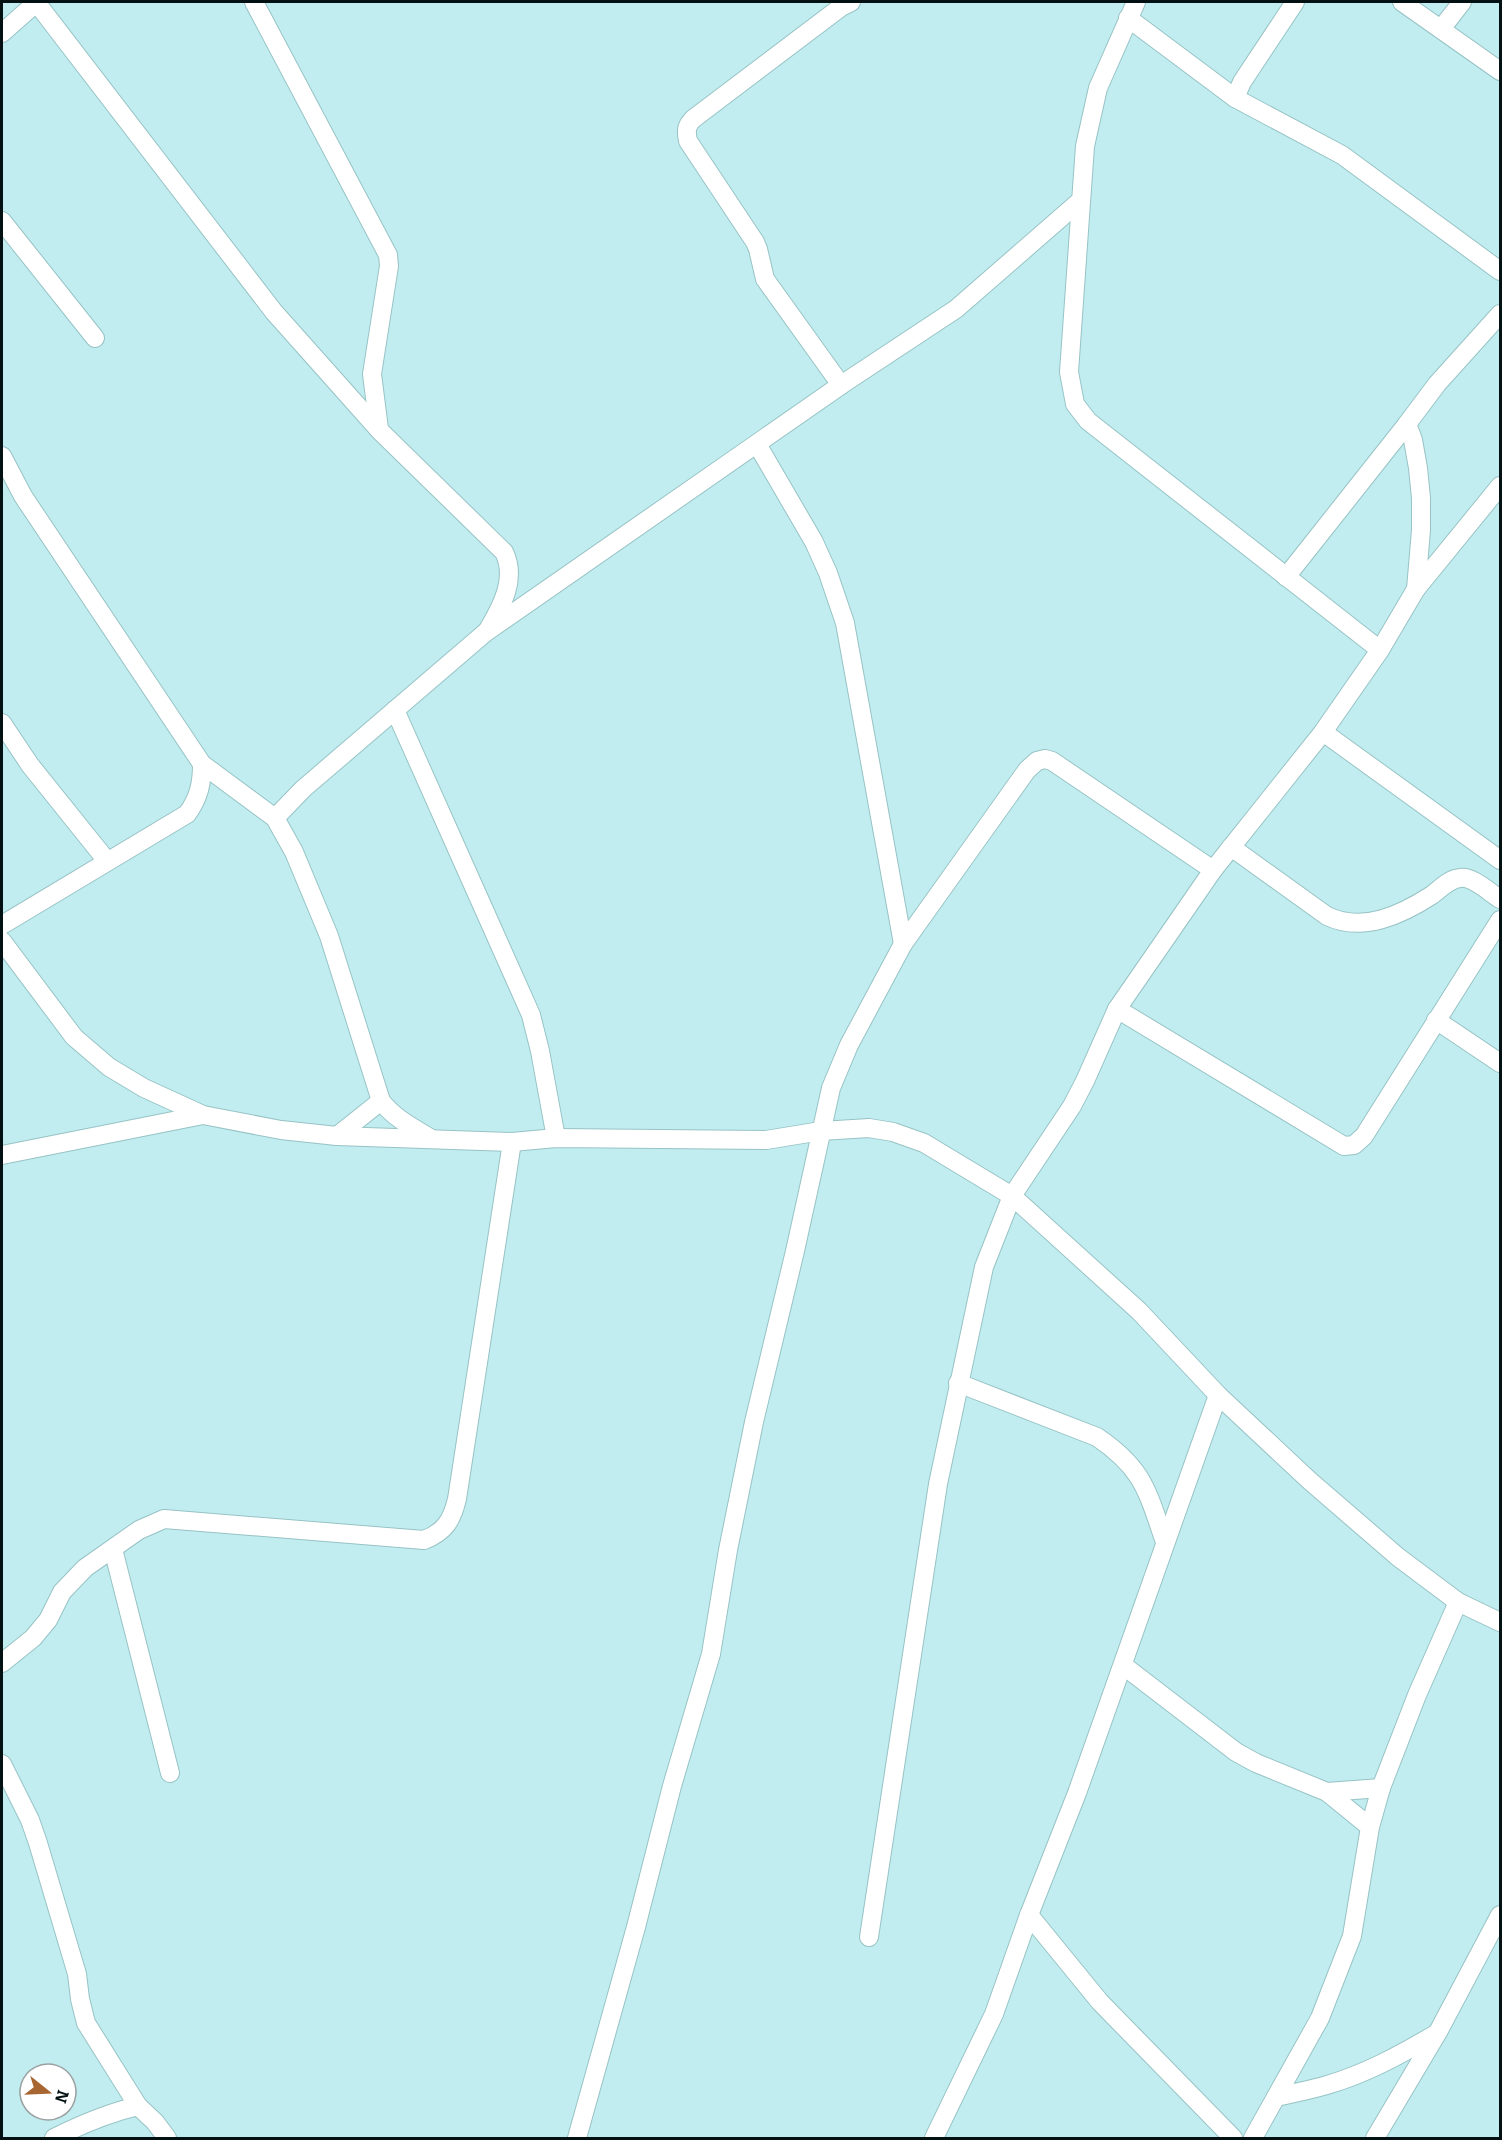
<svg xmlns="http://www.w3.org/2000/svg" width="1502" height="2140" viewBox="0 0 1502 2140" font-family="Bitter,serif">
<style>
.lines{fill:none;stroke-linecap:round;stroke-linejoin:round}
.minor-casing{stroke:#97c3c5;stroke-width:20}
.minor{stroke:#fff;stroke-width:18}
</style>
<rect width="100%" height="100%" fill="#c1edf0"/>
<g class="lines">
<g class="minor-casing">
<g id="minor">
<path d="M36 2 274 312 380 431 504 552C517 578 502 606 489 628"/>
<polyline points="254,2 388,255 389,266 372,374 379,429"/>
<polyline points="1136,2 1098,88 1085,146 1069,372 1075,404 1088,421 1380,650"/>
<polyline points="1402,2 1500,71"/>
<polyline points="1128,18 1235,98 1342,155 1500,271"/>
<polyline points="1441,29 1462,2"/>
<polyline points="2,33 37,2"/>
<polyline points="1235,98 1242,82 1295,2"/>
<polyline points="2,221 95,338"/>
<path d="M841 385 765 279 758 249 755 242 688 141C686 131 686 126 693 119L841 7 851 2"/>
<polyline points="757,444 814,542 828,573 845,623 903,944"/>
<path d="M2 456 23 496 202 764 275 818 294 852 329 936 381 1101C394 1118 412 1127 430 1138"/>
<polyline points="1286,577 1407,424"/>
<polyline points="1416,589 1500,486"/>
<polyline points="395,710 531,1015 540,1051 556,1138"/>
<polyline points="2,723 30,765 107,861"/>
<polyline points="1323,732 1500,860"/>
<polyline points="275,818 303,789 486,632 841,385 956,309 1080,201"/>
<path d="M1231 847 1327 916C1363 933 1401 915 1432 895 1440 889 1449 879 1460 878 1473 876 1490 893 1500 899"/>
<path d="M2 925 187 814C199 798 202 783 202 764"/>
<polyline points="2,941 74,1037 109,1067 144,1088 203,1115 281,1130 337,1136 512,1142 556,1138 766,1140 821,1131 869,1128 893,1132 924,1143 1012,1196 1139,1311 1218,1395 1310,1481 1398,1557 1458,1602 1500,1622"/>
<polyline points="1117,1009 1344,1146 1354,1145 1364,1136 1500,920"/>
<polyline points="1436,1020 1500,1063"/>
<polyline points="337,1136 381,1101"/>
<polyline points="2,1155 203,1115"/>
<path d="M958 1383 1097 1437C1144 1469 1147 1491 1165 1542"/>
<polyline points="113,1549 170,1773"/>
<path d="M2 1663 33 1638 48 1620 62 1592 85 1568 139 1530 164 1519 424 1540C445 1532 452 1520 457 1499L512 1142"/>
<polyline points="1124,1666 1236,1752 1256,1763 1327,1792 1370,1827"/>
<polyline points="2,1764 30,1820 38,1843 77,1974 80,1999 86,2023 138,2106"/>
<polyline points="1327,1792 1381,1788"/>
<polyline points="1029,1915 1100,2002 1233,2138"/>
<polyline points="869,1937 938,1484 984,1267 1012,1196 1072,1106 1085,1081 1117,1009 1213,870 1323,732 1380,650 1416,589 1421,530 1421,498 1418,468 1413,440 1407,424 1437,384 1500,314"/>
<path d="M1276 2097C1293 2093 1311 2090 1327 2085 1365 2074 1400 2055 1434 2035"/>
<path d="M54 2138C82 2124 108 2113 138 2106L155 2122 167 2138"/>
<polyline points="577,2138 636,1927 672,1786 711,1654 728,1550 754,1422 795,1251 831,1088 849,1045 903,944 1027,770 1037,761 1045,759 1052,761 1213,870"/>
<polyline points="934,2138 994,2014 1029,1915 1077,1793 1218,1395"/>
<polyline points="1253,2138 1320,2018 1352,1936 1370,1827 1381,1788 1417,1695 1458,1602"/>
<polyline points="1375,2138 1438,2032 1500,1915"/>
</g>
</g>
<use href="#minor" class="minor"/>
</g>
<rect width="1502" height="2140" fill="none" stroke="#031113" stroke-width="6"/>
<g transform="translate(48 2092) rotate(108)"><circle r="28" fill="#ffffff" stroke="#9aa0a1" stroke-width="1.5"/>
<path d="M0-4.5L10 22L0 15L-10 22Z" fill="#a76532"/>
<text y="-9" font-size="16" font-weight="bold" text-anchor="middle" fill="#031113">N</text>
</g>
</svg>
